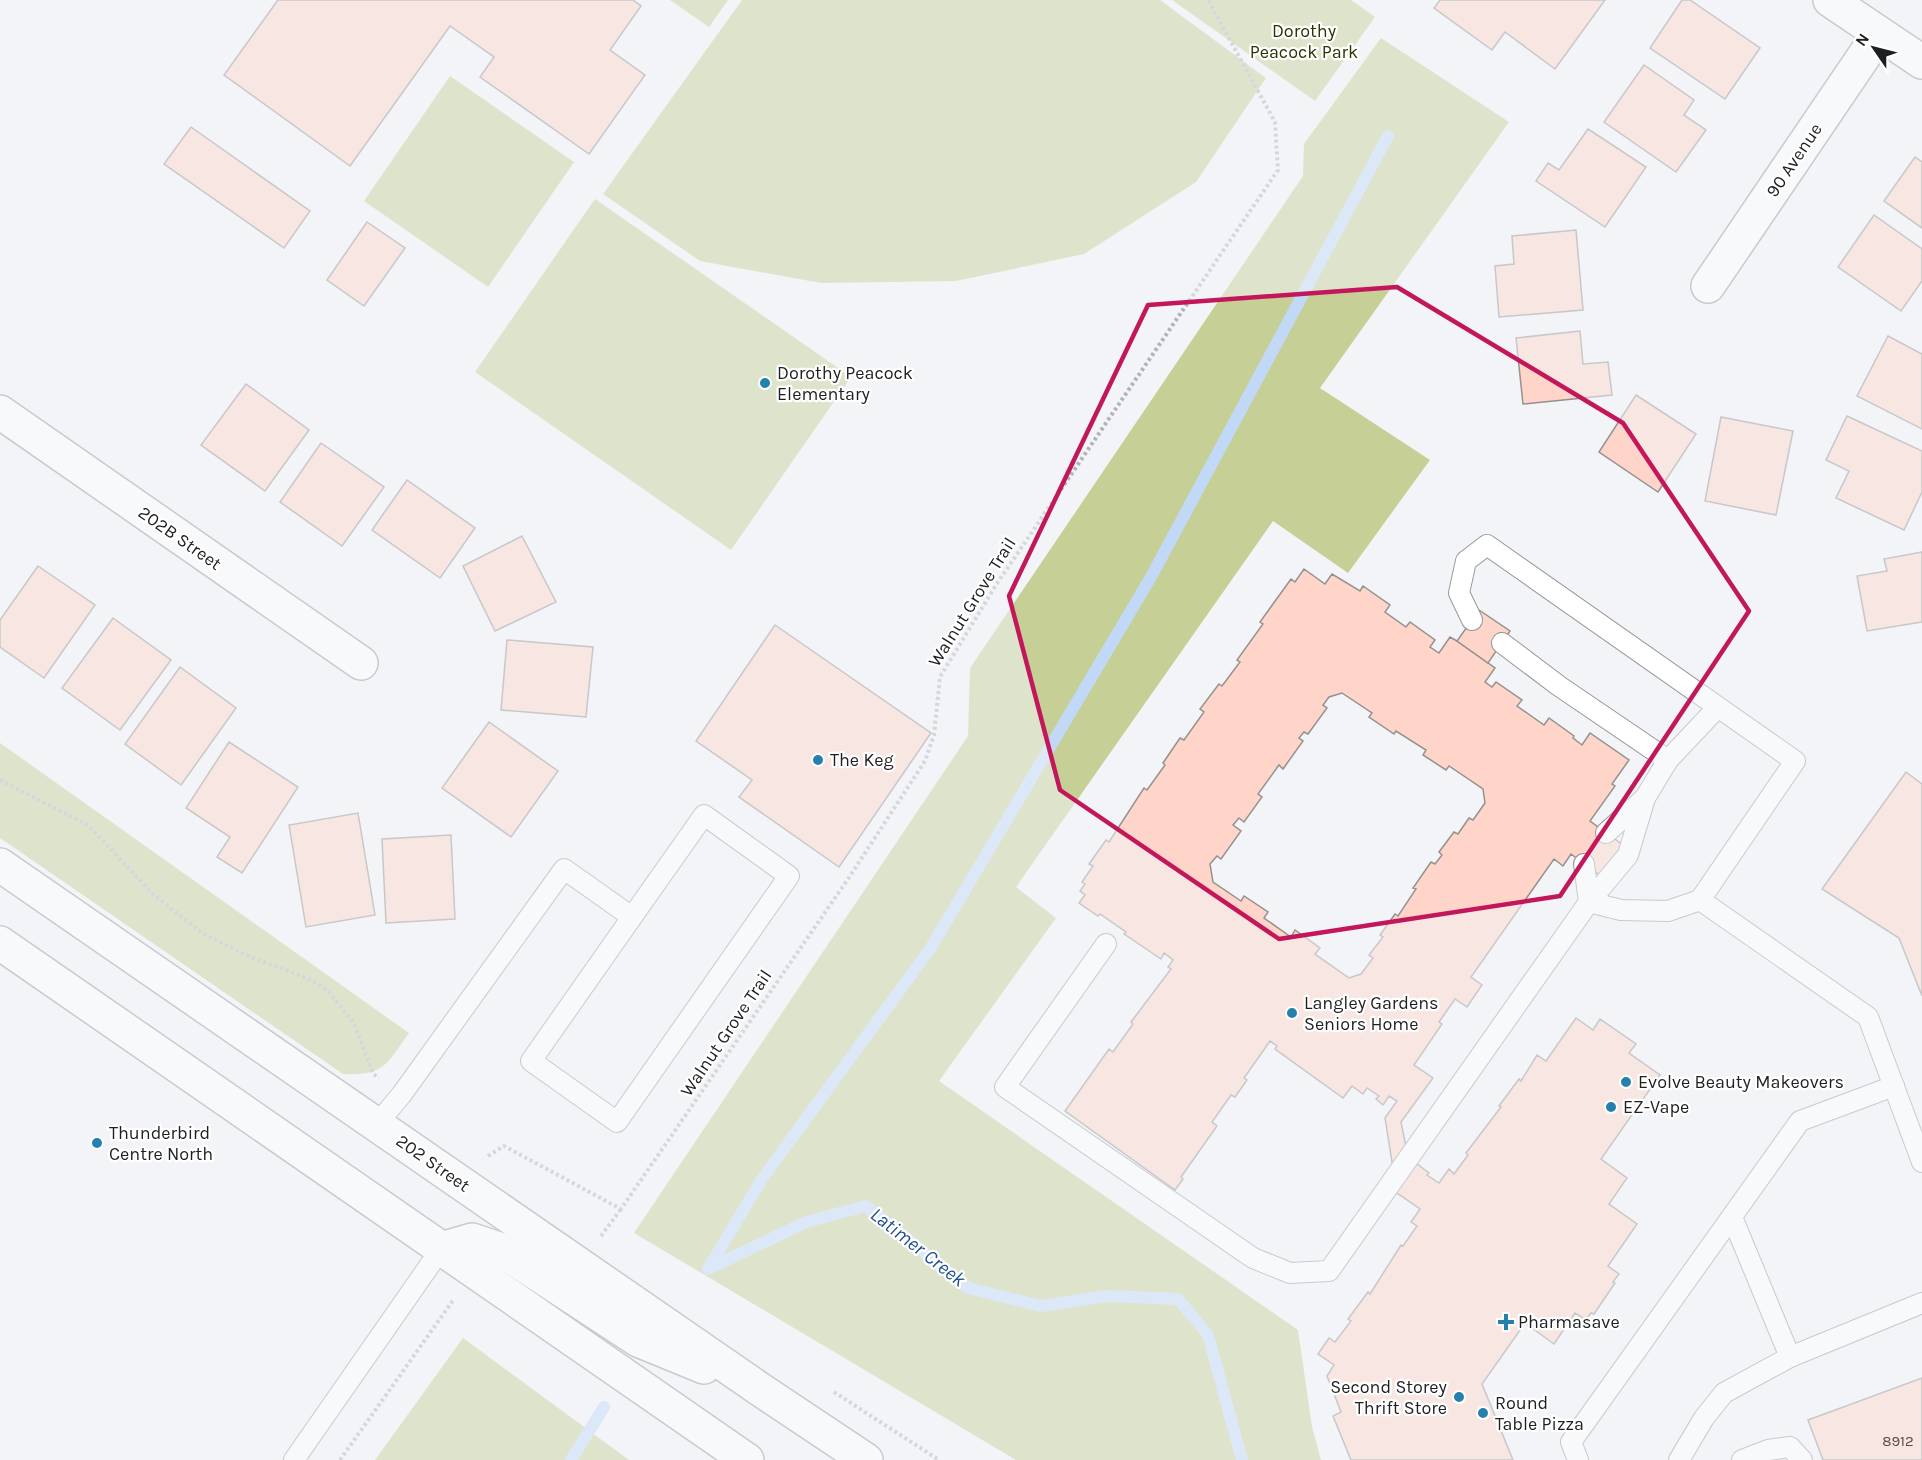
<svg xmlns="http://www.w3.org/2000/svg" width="1922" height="1460" viewBox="0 0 1922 1460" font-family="Karla,sans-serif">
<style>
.green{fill:#c6d096}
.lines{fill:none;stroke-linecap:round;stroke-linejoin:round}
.stream{stroke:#c1d8f7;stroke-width:12}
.building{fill:#fed5c8;stroke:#949190;stroke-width:1.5;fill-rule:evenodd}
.service-casing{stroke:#96979a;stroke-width:22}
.minor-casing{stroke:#96979a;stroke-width:36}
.secondary-casing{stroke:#96979a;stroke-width:36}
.path{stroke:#b2b3b6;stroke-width:4;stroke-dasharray:3 3;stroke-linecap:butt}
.service{stroke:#fff;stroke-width:20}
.minor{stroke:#fff;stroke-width:33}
.secondary{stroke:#fff;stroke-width:33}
.marked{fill:none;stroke:#c2185b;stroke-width:4.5;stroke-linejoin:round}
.poi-dot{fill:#2481ae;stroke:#fff;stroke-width:2}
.labels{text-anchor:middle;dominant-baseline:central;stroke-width:4.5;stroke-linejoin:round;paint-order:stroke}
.number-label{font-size:15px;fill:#564c4a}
.park-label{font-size:18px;fill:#2e3302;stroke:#fff}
.street-label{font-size:18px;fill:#1e1f20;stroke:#fff}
.poi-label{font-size:18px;fill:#1e1f20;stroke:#fff;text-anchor:start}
.water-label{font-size:20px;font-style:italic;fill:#21518e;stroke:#fff}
</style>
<rect width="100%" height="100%" fill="#f3f4f7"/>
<g class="green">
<polygon points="670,0 728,0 709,27"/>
<polygon points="742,0 1160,0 1266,78 1196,182 1084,254 956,281 821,283 700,261 603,194"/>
<polygon points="1172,0 1351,0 1375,17 1315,101"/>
<polygon points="1381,38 1509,122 1320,388 1430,460 1348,573 1273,521 1016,887 1056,918 939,1081 1298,1330 1312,1427 1321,1460 1016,1460 634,1233 968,736 970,668 1303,176 1304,144"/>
<polygon points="450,76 574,162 488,287 364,201"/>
<polygon points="595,199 851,377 731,550 475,372"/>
<path d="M0 743 409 1033C387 1064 384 1076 343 1074L0 838Z"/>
<polygon points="463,1338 629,1460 375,1460"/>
</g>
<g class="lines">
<g class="stream">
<polyline points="708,1269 762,1179 930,949 1151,577 1388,136"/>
<polyline points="708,1269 806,1222 866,1206 968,1288 1041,1306 1107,1296 1178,1299 1208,1335 1242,1460"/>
<polyline points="571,1460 604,1407"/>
</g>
</g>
<g class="building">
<polygon points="278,0 633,0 641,6 610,50 645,75 589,154 480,77 494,57 450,26 350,166 224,75"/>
<polygon points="1440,0 1605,0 1555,69 1505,32 1492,50 1434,8"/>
<polygon points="1682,0 1690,0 1760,48 1725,99 1650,48"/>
<polygon points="1644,65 1694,100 1684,115 1706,130 1676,172 1604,122"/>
<polygon points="191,127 310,211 284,248 164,164"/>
<polygon points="1588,129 1646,167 1605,227 1536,181 1548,163 1559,170"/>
<polygon points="1915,157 1922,162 1922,228 1884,201"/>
<polygon points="1874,215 1922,249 1922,281 1901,311 1838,267"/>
<polygon points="367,222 405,248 364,306 327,280"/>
<polygon points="1576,230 1583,310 1499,317 1495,266 1514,264 1512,236"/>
<polygon points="1580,331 1583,364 1608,362 1612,395 1523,404 1516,338"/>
<polygon points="1888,336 1922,354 1922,429 1857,396"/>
<polygon points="246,384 309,430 265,491 201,445"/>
<polygon points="1636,395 1696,434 1658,492 1599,452"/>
<polygon points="1847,416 1922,451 1922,492 1904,530 1836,498 1849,471 1826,460"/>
<polygon points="1721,417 1793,431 1776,515 1705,501"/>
<polygon points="321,443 384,487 342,546 280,502"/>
<polygon points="407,480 475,528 440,578 372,530"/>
<polygon points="522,536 556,602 495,631 463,566"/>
<polygon points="1922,552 1922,622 1867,631 1857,576 1887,571 1884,559"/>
<polygon points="38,566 95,605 44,678 0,647 0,620"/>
<path d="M1304 569 1325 584 1332 574 1360 591 1363 586 1390 605 1385 612 1406 627 1410 622 1435 640 1430 647 1439 653 1450 637 1457 641 1495 668 1485 682 1492 687 1496 682 1522 700 1517 706 1544 725 1549 718 1574 736 1573 738 1582 745 1590 733 1629 760 1612 784 1615 786 1590 821 1623 845 1601 876 1571 854 1563 866 1554 859 1471 977 1482 985 1467 1007 1455 999 1439 1022 1442 1024 1414 1065 1433 1078 1401 1122 1409 1161 1415 1166 1417 1164 1429 1173 1427 1175 1439 1183 1449 1169 1454 1174 1468 1155 1466 1153 1501 1107 1499 1106 1519 1079 1521 1081 1537 1055 1546 1061 1576 1018 1593 1030 1600 1019 1636 1044 1629 1053 1660 1075 1601 1159 1627 1178 1609 1204 1637 1224 1608 1266 1619 1274 1613 1282 1615 1283 1594 1314 1591 1313 1586 1320 1575 1313 1554 1344 1525 1323 1482 1384 1513 1460H1351L1333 1416 1341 1412 1327 1376 1334 1365 1318 1354 1329 1338 1335 1342 1351 1321 1348 1319 1368 1292 1370 1294 1401 1245 1403 1246 1417 1226 1411 1222 1420 1209 1397 1193 1385 1118 1397 1101 1389 1096 1383 1105 1376 1099 1379 1096 1367 1088 1363 1094 1352 1086 1343 1098 1275 1049 1277 1046 1270 1041 1244 1078 1247 1080 1235 1097 1231 1095 1212 1122 1217 1126 1181 1177 1183 1179 1175 1190 1065 1111 1109 1049 1113 1052 1133 1024 1131 1022 1171 969 1168 967 1173 960 1164 953 1161 959 1124 934 1126 932 1100 914 1098 916 1079 903 1085 895 1080 891 1085 884 1082 882 1093 866 1089 864 1106 840 1109 842 1144 788 1147 790 1165 765 1163 763 1180 738 1184 740 1204 712 1200 709 1219 684 1222 686 1240 662 1237 660 1263 624 1260 622 1291 579 1295 582ZM1342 693 1372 713 1369 717 1394 734 1396 731 1426 750 1423 755 1446 770 1449 766 1483 789 1485 803 1473 820 1469 818 1458 834 1454 832 1439 852 1442 855 1435 864 1431 862 1413 888 1416 889 1398 916 1395 914 1380 935 1383 937 1369 955 1373 958 1361 974 1349 978 1315 954 1320 948 1295 930 1291 937 1264 918 1268 912 1244 896 1241 901 1213 882 1210 864 1217 856 1221 859 1241 831 1233 825 1239 818 1244 822 1262 797 1258 794 1279 765 1283 769 1303 741 1299 738 1304 732 1308 734 1327 708 1323 705 1329 697Z"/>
<polygon points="1479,610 1510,631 1488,663 1457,641"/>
<polygon points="113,618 171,660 120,730 62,688"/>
<polygon points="775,625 931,733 839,867 739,797 752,780 696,741"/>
<polygon points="507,640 593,647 586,717 501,710"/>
<polygon points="180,667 236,708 181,785 125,744"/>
<polygon points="489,722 558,771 511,837 442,788"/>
<polygon points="229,742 298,787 242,873 217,857 230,837 186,808"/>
<polygon points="1906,772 1922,784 1922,996 1899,938 1822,889"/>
<polygon points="358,813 375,915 306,927 289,825"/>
<polygon points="451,835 455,919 386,923 382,839"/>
<polygon points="1922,1378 1922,1460 1823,1460 1808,1420"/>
</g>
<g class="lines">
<g class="service-casing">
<g id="service">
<polyline points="1472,620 1459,593 1466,561 1487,545 1795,761 1700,900 1668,911 1621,910 1589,902"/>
<polyline points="1502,643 1559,686 1668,760"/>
<polyline points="1606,833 1645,798 1668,760 1718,707"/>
<polyline points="1584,864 1589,902"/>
<polyline points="1700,900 1868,1017 1922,1162"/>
<polyline points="1106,944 1005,1087 1253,1258 1290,1273 1329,1271 1589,902 1628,855 1645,798"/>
<polyline points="377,1124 402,1094 564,869 632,917 531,1061 617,1122 789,876 704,815 632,917"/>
<polyline points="1732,1217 1790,1357 1922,1303"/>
<polyline points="294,1460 441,1249"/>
<polyline points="1578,1460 1571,1442 1800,1121 1894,1086"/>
<polyline points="1679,1460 1704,1418 1724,1393 1790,1357"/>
<polyline points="1742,1460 1768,1450 1790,1447 1802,1460"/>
</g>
</g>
<g class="minor-casing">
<g id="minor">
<polyline points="1830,0 1922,62"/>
<polyline points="1708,286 1879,34"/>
<polyline points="0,412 361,663"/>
</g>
</g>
<g class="secondary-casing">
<g id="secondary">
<polyline points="0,865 761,1390 866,1460"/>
<polyline points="0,943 747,1460"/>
<polyline points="441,1249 472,1240 499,1249 638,1340 704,1367"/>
</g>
</g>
<g class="path">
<polyline points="0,780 88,825 153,894 202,933 250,957 307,978 327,990 354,1023 373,1074 379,1078"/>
<polyline points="488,1156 504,1146 621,1209 848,879 925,761 934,735 940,677 996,585 1278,170 1275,122 1208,0"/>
<polyline points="601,1236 621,1209"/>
<polyline points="834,1392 939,1460"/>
<polyline points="340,1460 454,1299"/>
</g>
<use href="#service" class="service"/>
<use href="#minor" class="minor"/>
<use href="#secondary" class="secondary"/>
</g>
<path d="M0 0H1922V1460H0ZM1397 287 1623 423 1749 611 1560 896 1279 939 1060 790 1009 596 1148 305Z" fill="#f3f4f7" fill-opacity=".55" fill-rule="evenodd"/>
<path class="marked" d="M1397 287 1623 423 1749 611 1560 896 1279 939 1060 790 1009 596 1148 305Z"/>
<g class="poi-dot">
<circle cx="765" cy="383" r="6"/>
<circle cx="818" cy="760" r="6"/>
<circle cx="1292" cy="1013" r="6"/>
<circle cx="1626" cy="1082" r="6"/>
<circle cx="1611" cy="1107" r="6"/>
<circle cx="97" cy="1143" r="6"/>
<path d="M1503 1313h6v6h6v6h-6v6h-6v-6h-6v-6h6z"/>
<circle cx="1459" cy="1397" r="6"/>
<circle cx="1483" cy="1413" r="6"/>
</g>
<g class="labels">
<g class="number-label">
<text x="1898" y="1441">8912</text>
</g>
<g class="park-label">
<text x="1304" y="31">Dorothy<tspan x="1304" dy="21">Peacock Park</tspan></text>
</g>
<g class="street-label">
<text transform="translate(1794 160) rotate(-56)">90 Avenue</text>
<text transform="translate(180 538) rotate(35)">202B Street</text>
<text transform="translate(972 602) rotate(-58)">Walnut Grove Trail</text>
<text transform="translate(726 1033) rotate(-56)">Walnut Grove Trail</text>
<text transform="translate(433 1163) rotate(35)">202 Street</text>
</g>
<g class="poi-label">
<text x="777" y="373">Dorothy Peacock<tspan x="777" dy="21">Elementary</tspan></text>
<text x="830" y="760">The Keg</text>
<text x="1304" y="1003">Langley Gardens<tspan x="1304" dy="21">Seniors Home</tspan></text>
<text x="1638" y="1082">Evolve Beauty Makeovers</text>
<text x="1623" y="1107">EZ-Vape</text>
<text x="109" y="1133">Thunderbird<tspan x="109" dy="21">Centre North</tspan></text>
<text x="1518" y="1322">Pharmasave</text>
<text x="1447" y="1387" text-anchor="end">Second Storey<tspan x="1447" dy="21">Thrift Store</tspan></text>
<text x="1495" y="1403">Round<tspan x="1495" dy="21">Table Pizza</tspan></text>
</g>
<g class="water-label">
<text transform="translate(918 1247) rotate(38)">Latimer Creek</text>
</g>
</g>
<g transform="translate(1874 48) rotate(305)" stroke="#ffffff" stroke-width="4.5" paint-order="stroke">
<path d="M0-4.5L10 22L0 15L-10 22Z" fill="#1e1f20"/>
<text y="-9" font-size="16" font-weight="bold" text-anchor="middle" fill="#1e1f20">N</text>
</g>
</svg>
